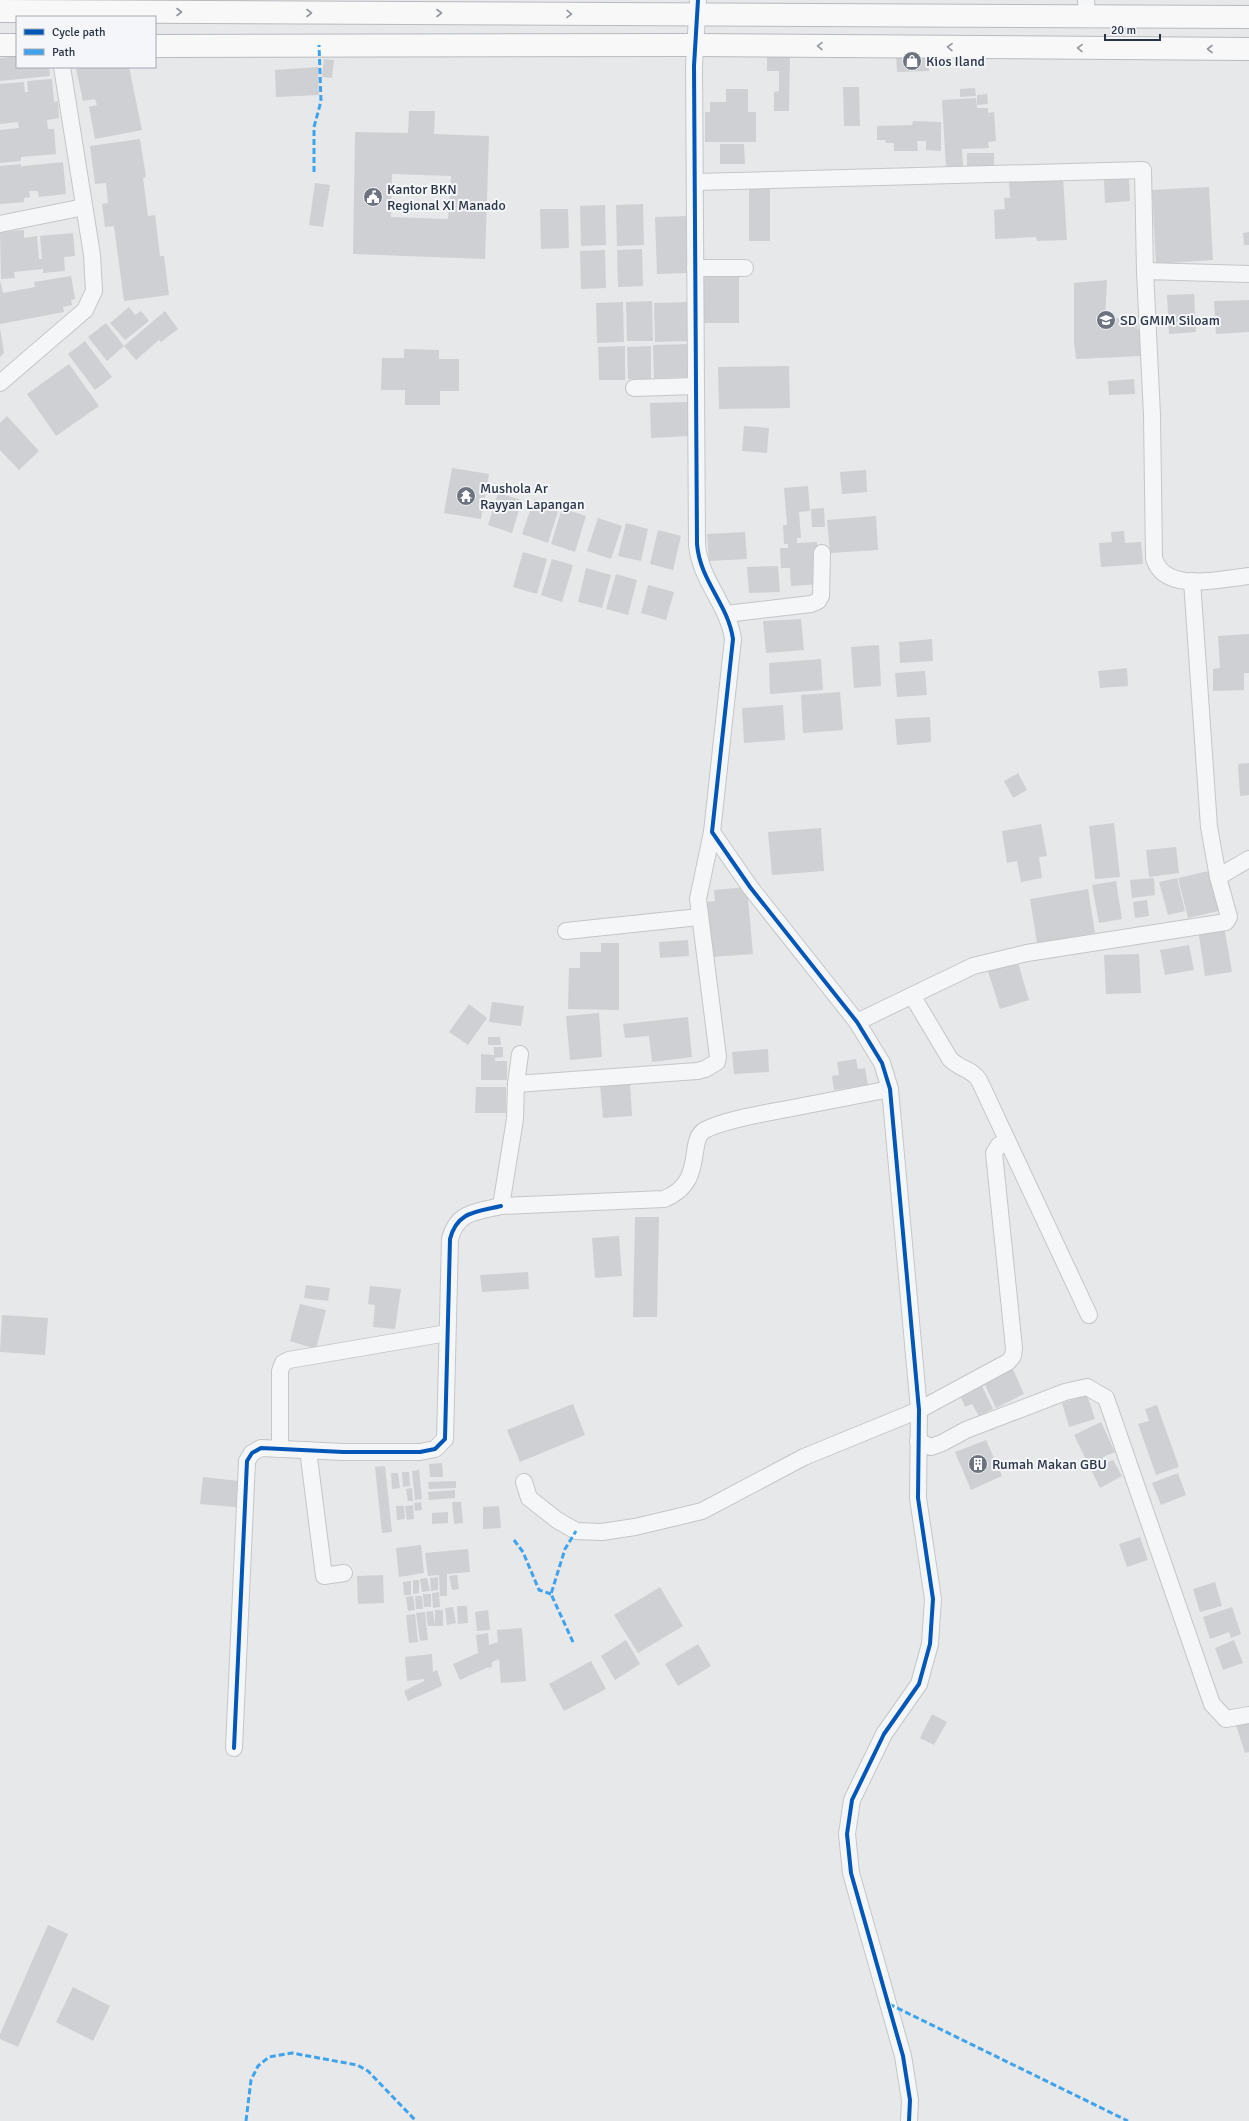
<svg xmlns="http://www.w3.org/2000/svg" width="1249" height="2121" viewBox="0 0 1249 2121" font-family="Signika,sans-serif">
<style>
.building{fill:#ced0d3;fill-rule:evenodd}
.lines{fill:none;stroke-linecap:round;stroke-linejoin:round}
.minor-casing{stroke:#c4c6c8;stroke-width:18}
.trunk-casing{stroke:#b8bbbf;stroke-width:24}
.minor{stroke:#f5f6f7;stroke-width:16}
.trunk{stroke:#f8f8f8;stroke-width:22}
.quiet{stroke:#3ea3ec;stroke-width:3;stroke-dasharray:6 3;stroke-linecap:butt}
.cycleway-casing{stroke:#f4f6f9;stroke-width:6}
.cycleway{stroke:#0057b8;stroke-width:4}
.oneway{stroke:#92969e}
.labels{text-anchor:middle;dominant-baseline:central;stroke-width:4;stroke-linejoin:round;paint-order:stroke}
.poi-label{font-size:14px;fill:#2b3445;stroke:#f4f6f9;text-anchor:start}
</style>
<rect width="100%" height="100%" fill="#e6e8ea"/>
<g class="building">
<polygon points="928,50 929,71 897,72 896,52"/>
<polygon points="17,56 17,67 49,67 50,76 0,81 0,58"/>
<polygon points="767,57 790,57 789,111 774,111 774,92 779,91 779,71 767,71"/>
<polygon points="324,59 334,60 332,78 322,77"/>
<polygon points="88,67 129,67 142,130 95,139 89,107 97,105 95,99 83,101 76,69"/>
<polygon points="318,67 319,95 276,97 275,70"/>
<polygon points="52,79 54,102 58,101 59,118 47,120 48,129 54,129 56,154 21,157 21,161 0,163 0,130 19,128 18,122 0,124 0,84 24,82 25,92 28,92 27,81"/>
<polygon points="843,87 859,87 860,126 844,126"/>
<polygon points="975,88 976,96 960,97 960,89"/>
<polygon points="726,89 748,89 748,112 756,112 756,142 705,142 705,112 710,112 710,102 726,102"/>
<polygon points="987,94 988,104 977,105 977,95"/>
<polygon points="976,98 977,108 988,108 988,113 994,112 996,141 988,142 989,148 962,149 963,167 946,168 942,100"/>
<path d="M409 111H435L434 134 489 136 485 259 353 254 355 132 408 133ZM392 174 451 176 448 219 391 217Z"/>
<polygon points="913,121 941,122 941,151 926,150 926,141 917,141 918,151 894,151 894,143 886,143 885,140 877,140 877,126 912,125"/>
<polygon points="140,139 146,177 143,178 148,216 155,215 160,256 164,256 169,295 124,301 114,226 105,227 102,204 108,203 106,183 95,184 90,146"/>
<polygon points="720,144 744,144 745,164 720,164"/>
<rect x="967" y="153" width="27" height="20"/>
<polygon points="63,162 66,194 39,197 38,191 29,191 30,197 24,198 24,202 0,204 0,166 21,164 21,167 24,166"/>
<polygon points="1063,178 1067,240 1037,241 1036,237 995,239 994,210 1005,209 1004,198 1010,198 1009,182"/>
<polygon points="1129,178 1130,201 1105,203 1104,180"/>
<polygon points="315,183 330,185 323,227 309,225"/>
<rect x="749" y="187" width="21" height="54"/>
<polygon points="1209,187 1213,260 1156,264 1152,190"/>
<polygon points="643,204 644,245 617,246 616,205"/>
<polygon points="605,205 606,245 581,246 580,206"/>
<polygon points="540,209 568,209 569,248 541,249"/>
<polygon points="687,216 689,273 657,274 655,217"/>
<polygon points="24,230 24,238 37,236 39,259 42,259 40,236 73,233 75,256 64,257 65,271 43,273 43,269 14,272 15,278 1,279 0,232"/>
<polygon points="1249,232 1249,245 1244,245 1243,233"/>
<polygon points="642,249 643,286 618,287 617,250"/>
<polygon points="605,250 606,288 581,289 580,251"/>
<rect x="702" y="275" width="37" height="48"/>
<polygon points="71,276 75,299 71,300 72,305 63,307 64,312 0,324 0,280 3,293 35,287 34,282"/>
<polygon points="1107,280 1105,319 1139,316 1137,329 1141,328 1142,356 1076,359 1074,342 1074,283"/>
<polygon points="1194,294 1196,332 1169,334 1167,295"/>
<polygon points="1249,300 1249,332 1216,334 1214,301"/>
<polygon points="652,301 653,341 627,341 626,302"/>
<polygon points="623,302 624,342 597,343 596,303"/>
<polygon points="690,302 691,341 655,342 654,303"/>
<polygon points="129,307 135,315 141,311 149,321 125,340 110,323"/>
<polygon points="165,311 178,329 161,342 159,340 136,360 124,346"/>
<polygon points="106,323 124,346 107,361 88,337"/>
<polygon points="0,328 4,353 0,357"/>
<polygon points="85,341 112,377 95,390 68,354"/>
<polygon points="691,344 692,377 654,378 653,345"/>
<polygon points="625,346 625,380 599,380 598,347"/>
<polygon points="651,346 651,379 628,379 627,347"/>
<polygon points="404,349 439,350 439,359 459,359 459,391 440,391 440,405 405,405 405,390 381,390 382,358 404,358"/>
<polygon points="69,364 99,406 56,436 27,394"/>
<polygon points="789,366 790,408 719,409 718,367"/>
<polygon points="1134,379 1135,394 1109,395 1108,381"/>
<polygon points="689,402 690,436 651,438 650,403"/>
<polygon points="7,416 39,451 19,470 0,450 0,423"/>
<polygon points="744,426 769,428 767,453 742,451"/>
<polygon points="452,468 489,474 481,519 444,513"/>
<polygon points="866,470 867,492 842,494 840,472"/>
<polygon points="808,486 810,511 799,512 801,538 797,538 797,543 817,542 820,584 791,586 790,568 781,568 780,548 788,548 788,544 784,544 783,525 787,525 784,488"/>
<polygon points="498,493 522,500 512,533 488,525"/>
<polygon points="534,499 559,508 548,543 522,534"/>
<polygon points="562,508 586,516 575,552 551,544"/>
<polygon points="824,508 825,527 812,527 811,509"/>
<polygon points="876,516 878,550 830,553 827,520"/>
<polygon points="598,518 622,526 611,559 587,551"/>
<polygon points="626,523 648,529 641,561 618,556"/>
<polygon points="658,530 681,536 673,570 650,564"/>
<polygon points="1124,531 1125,543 1141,542 1143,564 1101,567 1099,543 1112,542 1111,532"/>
<polygon points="745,532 747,559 709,561 707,534"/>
<polygon points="523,552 547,559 537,594 513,587"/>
<polygon points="552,559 573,565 562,602 541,595"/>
<polygon points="778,566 780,592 749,593 747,567"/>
<polygon points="586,568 611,575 602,608 578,602"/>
<polygon points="616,574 637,580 628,615 606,609"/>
<polygon points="648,585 674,592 666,620 641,613"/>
<polygon points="801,619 804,650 766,653 763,621"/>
<polygon points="1249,634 1249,673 1244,673 1244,690 1213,691 1213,669 1220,668 1218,636"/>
<polygon points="932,639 933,661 900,663 899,642"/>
<polygon points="879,645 881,686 854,688 851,647"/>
<polygon points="821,659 823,690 770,694 769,663"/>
<polygon points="1127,668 1128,686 1100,688 1098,671"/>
<polygon points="925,671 927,695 897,697 895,673"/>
<polygon points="840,692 843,730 803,733 801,695"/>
<polygon points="783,705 785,740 744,743 742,708"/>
<polygon points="930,717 931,742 897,745 895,719"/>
<polygon points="1249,763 1249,795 1240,796 1238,764"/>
<polygon points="1018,773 1027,790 1013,798 1004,781"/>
<polygon points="1114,823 1120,877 1095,879 1089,826"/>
<polygon points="1041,824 1047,856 1039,857 1042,878 1021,882 1017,861 1007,863 1002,831"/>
<polygon points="821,828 824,871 772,875 768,832"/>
<polygon points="1176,847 1179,873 1149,877 1146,850"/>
<polygon points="1213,870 1223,910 1188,918 1178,878"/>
<polygon points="1154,878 1155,895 1132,898 1130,880"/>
<polygon points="1177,878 1185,911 1168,915 1159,882"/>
<polygon points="1116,881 1122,919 1099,923 1092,885"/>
<polygon points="747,887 753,954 711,957 707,902 715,901 714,890"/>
<polygon points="1088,889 1095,933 1037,943 1030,899"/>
<polygon points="1147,900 1149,916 1135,918 1133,902"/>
<polygon points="1224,926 1232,972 1205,976 1198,929"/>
<polygon points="688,940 689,956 660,958 659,942"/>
<polygon points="601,943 619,943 619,1010 568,1009 569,968 580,968 580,952 601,952"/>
<polygon points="1189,945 1194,970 1165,975 1160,950"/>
<polygon points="1139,954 1141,993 1106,994 1104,955"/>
<polygon points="1017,959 1029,1000 1000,1009 987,968"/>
<polygon points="492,1002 524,1006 521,1026 489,1022"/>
<polygon points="469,1004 487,1018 468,1045 449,1032"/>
<polygon points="599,1013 602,1057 570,1060 566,1016"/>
<polygon points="688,1017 692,1057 652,1062 649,1036 625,1038 623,1024"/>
<polygon points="488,1037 500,1037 501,1045 488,1045"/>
<polygon points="494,1047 503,1047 503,1057 495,1058 495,1061 507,1061 507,1080 481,1080 481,1054 494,1055"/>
<polygon points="768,1049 769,1072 734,1074 732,1052"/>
<polygon points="856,1059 858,1069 865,1068 868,1085 834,1090 832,1076 839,1075 837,1062"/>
<polygon points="630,1082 632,1116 603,1118 600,1084"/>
<polygon points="476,1087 506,1087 506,1113 475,1113"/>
<polygon points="635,1217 659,1217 657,1317 633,1317"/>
<polygon points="619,1236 622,1276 595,1278 592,1238"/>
<polygon points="528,1272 529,1289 482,1292 480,1275"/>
<polygon points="306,1285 330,1288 328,1301 304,1298"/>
<polygon points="370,1286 401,1289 395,1329 373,1327 375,1305 368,1304"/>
<polygon points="300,1304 326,1310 316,1349 290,1341"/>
<polygon points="2,1315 48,1318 45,1355 0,1352"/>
<polygon points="1012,1367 1024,1394 996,1408 985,1385 982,1386 993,1409 979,1416 972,1404 965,1407 959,1393"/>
<polygon points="1087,1395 1095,1419 1069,1427 1062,1403"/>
<polygon points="573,1404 585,1435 520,1462 507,1430"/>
<polygon points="1157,1405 1179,1467 1156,1475 1138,1424 1149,1421 1145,1409"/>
<polygon points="1101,1422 1115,1452 1103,1457 1106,1463 1113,1460 1122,1476 1100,1488 1074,1435"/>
<polygon points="986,1440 1002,1476 971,1490 955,1452"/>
<polygon points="442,1463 443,1477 430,1477 429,1464"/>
<polygon points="385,1466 392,1532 382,1533 375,1467"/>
<polygon points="419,1470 422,1499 415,1500 412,1471"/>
<polygon points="402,1472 409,1472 410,1486 403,1487"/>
<polygon points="391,1473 398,1473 400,1488 392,1489"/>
<polygon points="1178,1473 1186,1495 1161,1505 1152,1483"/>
<polygon points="203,1477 239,1481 236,1507 200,1504"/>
<polygon points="456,1481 456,1488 429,1489 428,1482"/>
<polygon points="412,1488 413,1501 408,1501 406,1489"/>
<polygon points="455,1490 455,1498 429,1500 428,1492"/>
<polygon points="421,1502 422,1510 415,1511 414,1503"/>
<polygon points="452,1502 461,1502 463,1523 454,1524"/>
<polygon points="413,1505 414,1519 407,1520 405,1506"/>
<polygon points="396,1506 404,1506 405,1519 397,1520"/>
<polygon points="499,1506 501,1528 483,1529 483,1507"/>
<polygon points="448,1512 448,1523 432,1524 432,1513"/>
<polygon points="1140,1537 1148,1560 1127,1567 1119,1544"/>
<polygon points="421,1545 424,1573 399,1577 396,1548"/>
<polygon points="468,1549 470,1572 447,1574 447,1596 440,1596 439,1575 428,1576 425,1553"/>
<polygon points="383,1575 384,1603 358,1604 357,1576"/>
<polygon points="457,1575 459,1589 452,1590 449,1576"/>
<polygon points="438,1577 438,1590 431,1591 430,1578"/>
<polygon points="427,1578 430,1591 422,1592 420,1579"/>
<polygon points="413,1580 419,1580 419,1593 413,1594"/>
<polygon points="411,1581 411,1595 404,1595 403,1582"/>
<polygon points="1215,1582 1222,1606 1200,1612 1193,1589"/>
<polygon points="660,1587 683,1626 638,1653 614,1615"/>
<polygon points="439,1592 440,1607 433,1608 432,1593"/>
<polygon points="423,1594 431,1594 431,1607 424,1607"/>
<polygon points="413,1596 415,1610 408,1611 406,1597"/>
<polygon points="415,1596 422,1596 423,1609 416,1609"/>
<polygon points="457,1606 467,1606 468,1623 458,1624"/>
<polygon points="453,1607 456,1623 447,1625 445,1608"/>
<polygon points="1232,1607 1241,1634 1231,1638 1229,1632 1210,1639 1203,1617"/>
<rect x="435" y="1610" width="8" height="16"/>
<polygon points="488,1610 490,1630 477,1631 475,1612"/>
<polygon points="433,1611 435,1626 428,1626 426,1612"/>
<polygon points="425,1612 428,1640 420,1641 416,1613"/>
<polygon points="415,1614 418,1642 409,1643 406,1615"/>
<polygon points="522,1628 526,1681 501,1683 499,1659 492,1662 492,1667 486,1668 460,1680 453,1664 478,1653 476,1635 488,1633 489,1645 498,1642 497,1630"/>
<polygon points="626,1640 640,1664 615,1680 601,1656"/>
<polygon points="1234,1640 1243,1663 1223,1670 1215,1648"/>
<polygon points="698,1644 711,1666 678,1686 665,1664"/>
<polygon points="432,1654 433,1672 437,1670 442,1686 408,1701 404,1691 424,1681 424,1679 407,1681 405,1657"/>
<polygon points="591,1661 606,1689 564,1711 549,1684"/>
<polygon points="932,1714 947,1722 934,1745 920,1738"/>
<polygon points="1249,1718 1249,1752 1245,1753 1235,1722"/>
<polygon points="48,1925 68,1934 18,2047 0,2039 0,2034"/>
<polygon points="73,1987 110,2006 93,2041 56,2022"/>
</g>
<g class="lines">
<g class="minor-casing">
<g id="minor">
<path d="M698 0 694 66 697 544C700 581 728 604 733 639L712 832 750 887 857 1022 882 1063 890 1089 919 1410 918 1498 933 1599 930 1644 919 1684 884 1734 852 1800 847 1834 851 1873 903 2056 910 2100 909 2121"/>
<polyline points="1086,0 1087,17"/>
<polyline points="696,182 1143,170 1145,271"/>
<polyline points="0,224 84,207"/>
<polyline points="695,268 745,268"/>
<path d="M1249 274 1145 271 1152 415 1154 558C1164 594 1221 579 1249 576"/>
<polyline points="0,383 85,310 94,291 92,255 62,67"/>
<polyline points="634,388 695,386"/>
<polyline points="1192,581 1209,827 1218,877"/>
<polyline points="726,614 811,604 818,601 821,596 822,553"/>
<path d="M712 832 698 899 718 1057 717 1062 705 1069 697 1071 516 1084 515 1119 501 1206 664 1199C707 1182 686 1140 705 1130 724 1120 760 1114 782 1110 818 1103 854 1096 890 1089"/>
<polyline points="566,931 699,917"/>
<path d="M913 997 950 1059C958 1068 972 1069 979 1080L1089 1315"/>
<polyline points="857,1022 973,966 1027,953 1226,922 1229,917 1218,877 1249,859"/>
<polyline points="516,1084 520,1054"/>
<polyline points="918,1441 931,1447 942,1443 966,1430 1065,1392 1087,1387 1106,1398 1212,1704 1226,1719 1249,1715"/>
<polyline points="280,1449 280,1371 283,1363 289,1360 447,1333"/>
<polyline points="308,1450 324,1576 344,1573"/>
<polyline points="524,1482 529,1498 557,1520 576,1531 602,1532 635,1527 673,1518 702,1511 804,1457 919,1410 1008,1362 1013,1356 1014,1348 994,1153 999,1145 1007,1143"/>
<path d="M234 1748 247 1461 252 1453 261 1448 343 1452H420L435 1449 445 1439 450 1239C457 1211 477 1212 501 1206"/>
</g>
</g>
<g class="trunk-casing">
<g id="trunk">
<polyline points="0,11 1249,17"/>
<polyline points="0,45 17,45"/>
<polyline points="155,46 695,45 1249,49"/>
</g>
</g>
<use href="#minor" class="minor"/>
<use href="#trunk" class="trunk"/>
<g class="quiet">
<polyline points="314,172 314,127 321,101 319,45"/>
<polyline points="514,1540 523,1552 539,1590 551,1594"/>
<polyline points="573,1642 551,1594 565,1549 576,1531"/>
<polyline points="889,2004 1128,2121"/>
<polyline points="246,2121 251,2080 258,2066 269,2057 292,2053 357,2065 368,2071 416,2121"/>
</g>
<g class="cycleway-casing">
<g id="cycleway">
<path d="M698 0 694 66 697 544C700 581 728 604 733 639L712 832 750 887 857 1022 882 1063 890 1089 919 1410 918 1498 933 1599 930 1644 919 1684 884 1734 852 1800 847 1834 851 1873 903 2056 910 2100 909 2121"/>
<path d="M234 1748 247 1461 252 1453 261 1448 343 1452H420L435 1449 445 1439 450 1239C457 1211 477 1212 501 1206"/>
</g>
</g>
<use href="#cycleway" class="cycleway"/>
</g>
<defs><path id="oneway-chevron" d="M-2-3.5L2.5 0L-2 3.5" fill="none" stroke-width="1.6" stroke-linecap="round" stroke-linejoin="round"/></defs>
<g class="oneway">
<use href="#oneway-chevron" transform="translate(179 12)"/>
<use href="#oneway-chevron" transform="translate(309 13)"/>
<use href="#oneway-chevron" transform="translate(439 13)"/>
<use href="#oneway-chevron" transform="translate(569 14) rotate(1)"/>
<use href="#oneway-chevron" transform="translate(820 46) rotate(-179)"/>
<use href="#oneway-chevron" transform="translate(950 47) rotate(-179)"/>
<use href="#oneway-chevron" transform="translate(1080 48) rotate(-179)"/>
<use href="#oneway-chevron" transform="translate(1210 49) rotate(-180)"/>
</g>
<defs>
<g id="shop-disc" transform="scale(1)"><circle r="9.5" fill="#6c737f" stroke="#f4f6f9"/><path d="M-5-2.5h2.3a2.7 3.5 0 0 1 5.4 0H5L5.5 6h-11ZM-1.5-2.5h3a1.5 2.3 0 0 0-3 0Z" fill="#fff"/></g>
<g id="civic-disc" transform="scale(1)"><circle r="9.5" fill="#6c737f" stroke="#f4f6f9"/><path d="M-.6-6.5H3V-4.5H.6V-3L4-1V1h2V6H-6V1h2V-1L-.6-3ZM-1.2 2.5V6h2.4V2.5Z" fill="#fff"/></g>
<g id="school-disc" transform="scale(1)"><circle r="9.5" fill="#6c737f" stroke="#f4f6f9"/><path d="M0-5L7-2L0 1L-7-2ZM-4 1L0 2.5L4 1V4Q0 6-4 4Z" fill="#fff"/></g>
<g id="temple-disc" transform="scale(1)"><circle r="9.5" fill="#6c737f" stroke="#f4f6f9"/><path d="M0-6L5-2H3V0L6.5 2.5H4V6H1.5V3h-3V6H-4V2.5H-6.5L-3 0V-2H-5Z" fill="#fff"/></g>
<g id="building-disc" transform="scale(1)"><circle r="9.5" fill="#6c737f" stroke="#f4f6f9"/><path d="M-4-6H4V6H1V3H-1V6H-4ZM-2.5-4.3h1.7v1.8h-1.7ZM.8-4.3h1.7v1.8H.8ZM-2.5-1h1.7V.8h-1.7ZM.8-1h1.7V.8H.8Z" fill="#fff"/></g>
</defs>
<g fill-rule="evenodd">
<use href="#shop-disc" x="912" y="61"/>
<use href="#civic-disc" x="373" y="197"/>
<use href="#school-disc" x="1106" y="320"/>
<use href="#temple-disc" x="466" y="496"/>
<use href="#building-disc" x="978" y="1464"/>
</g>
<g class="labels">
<g class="poi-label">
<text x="926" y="61">Kios Iland</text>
<text x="387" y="189">Kantor BKN<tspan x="387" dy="16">Regional XI Manado</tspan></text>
<text x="1120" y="320">SD GMIM Siloam</text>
<text x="480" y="488">Mushola Ar<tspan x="480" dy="16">Rayyan Lapangan</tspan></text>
<text x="992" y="1464">Rumah Makan GBU</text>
</g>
</g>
<rect x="16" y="16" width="140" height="52" fill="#f4f6f9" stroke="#a4a8b1"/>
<rect x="24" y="29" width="20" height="6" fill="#0057b8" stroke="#a4a8b1"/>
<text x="52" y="36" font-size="12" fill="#2b3445">Cycle path</text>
<rect x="24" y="49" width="20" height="6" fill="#3ea3ec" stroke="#a4a8b1"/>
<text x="52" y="56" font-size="12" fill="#2b3445">Path</text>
<path d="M1105 34v6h55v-6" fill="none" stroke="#2b3445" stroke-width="2"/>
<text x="1111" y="34" font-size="12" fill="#2b3445" stroke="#f4f6f9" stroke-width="3" paint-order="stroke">20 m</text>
</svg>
